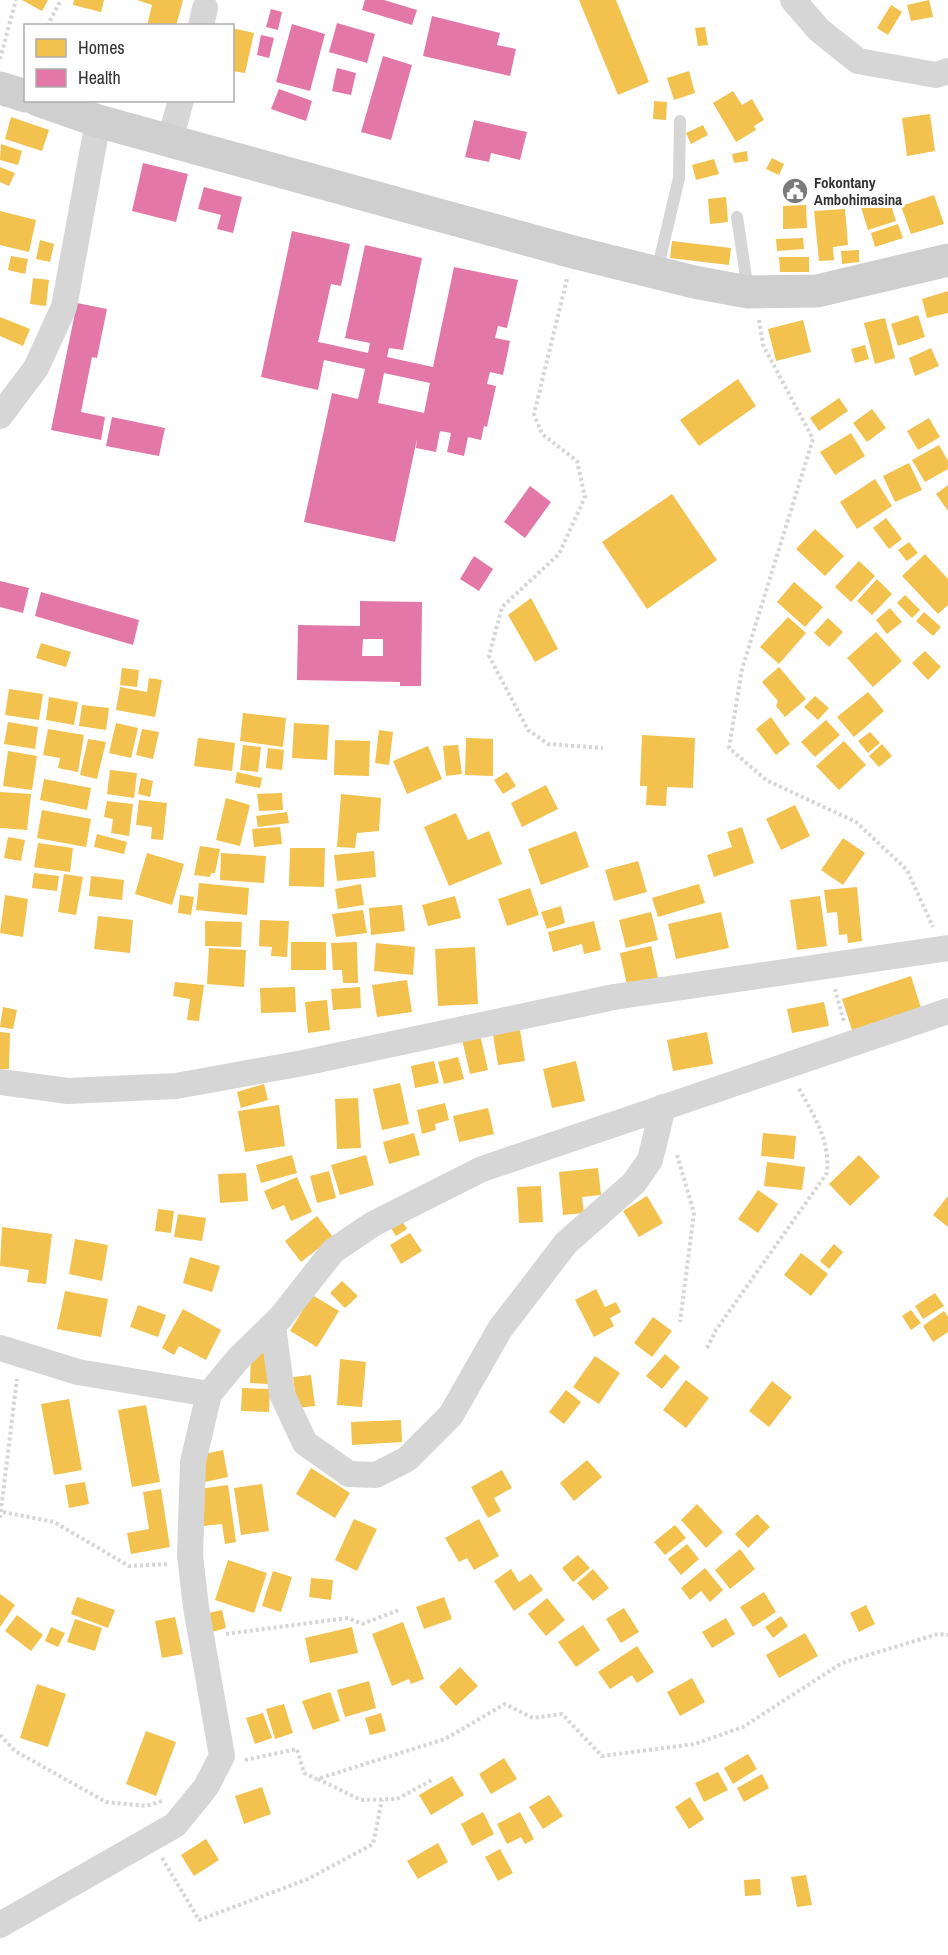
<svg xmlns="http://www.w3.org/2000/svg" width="948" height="1955" viewBox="0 0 948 1955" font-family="'Archivo Narrow',sans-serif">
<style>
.homes{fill:#f2c14e}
.health{fill:#e377a8;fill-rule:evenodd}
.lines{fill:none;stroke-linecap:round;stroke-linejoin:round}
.path{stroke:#d6d6d6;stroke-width:4;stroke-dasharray:3 3;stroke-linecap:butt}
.service{stroke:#d6d6d6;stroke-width:12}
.minor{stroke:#d6d6d6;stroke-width:26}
.secondary{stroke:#cfcfcf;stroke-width:33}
.labels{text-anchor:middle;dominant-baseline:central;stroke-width:6;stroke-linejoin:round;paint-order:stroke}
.poi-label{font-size:15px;font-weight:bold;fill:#323232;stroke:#fff;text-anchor:start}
</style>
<rect width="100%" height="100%" fill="#fff"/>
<g class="homes">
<polygon points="22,0 48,0 42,11"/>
<polygon points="74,0 104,0 101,12 73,5"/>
<polygon points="137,0 183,0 176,26 147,26 152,5"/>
<polygon points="579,0 616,0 649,82 618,95"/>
<polygon points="929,0 933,17 911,21 907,5"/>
<polygon points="891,5 902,12 888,35 877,28"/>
<polygon points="705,27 708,45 698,46 695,28"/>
<polygon points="232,28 254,33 245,73 232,71"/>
<polygon points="689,71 695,93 674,100 667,78"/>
<polygon points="733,91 742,105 752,99 764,120 754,126 756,130 736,142 713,103"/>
<polygon points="654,101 667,102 666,120 653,119"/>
<polygon points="930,114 935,151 907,156 902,118"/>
<polygon points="11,117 49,130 42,151 5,139"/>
<polygon points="703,125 708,135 691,144 686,133"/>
<polygon points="1,144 22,151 18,165 0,160"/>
<polygon points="747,151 748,161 734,163 732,154"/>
<polygon points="772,158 784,164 779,175 766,169"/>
<polygon points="714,159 719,174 696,180 692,165"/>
<polygon points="0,167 15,173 9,186 0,182"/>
<polygon points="887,192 896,221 868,230 859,201"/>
<polygon points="934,195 944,224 911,234 901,206"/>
<polygon points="726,197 728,222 710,224 708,199"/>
<polygon points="806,205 807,228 783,229 783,206"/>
<polygon points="845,209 848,245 833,247 834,260 819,261 814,211"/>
<polygon points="0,211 36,220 29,252 0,245"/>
<polygon points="898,224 903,238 875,247 871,233"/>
<polygon points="803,238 804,249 777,251 776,239"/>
<polygon points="40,240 54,244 50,262 36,259"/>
<polygon points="672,241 731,248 729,265 670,258"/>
<polygon points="859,250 859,262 842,264 841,251"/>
<polygon points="11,256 28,259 25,274 8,270"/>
<polygon points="779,257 809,257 809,272 780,272"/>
<polygon points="33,278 49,280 46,306 30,304"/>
<polygon points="948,291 948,313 927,318 922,299"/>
<polygon points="918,315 925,337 898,346 891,324"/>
<polygon points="0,317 30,329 23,346 0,336"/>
<polygon points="885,318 895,358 875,364 864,323"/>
<polygon points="803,320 811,352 776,361 768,329"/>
<polygon points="865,345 869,359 855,363 851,349"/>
<polygon points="931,348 939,366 915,376 909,358"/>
<polygon points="738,379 756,406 699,446 680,420"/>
<polygon points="839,398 848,411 819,431 810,418"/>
<polygon points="872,409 886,428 867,442 853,423"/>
<polygon points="929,418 940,437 918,450 907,431"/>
<polygon points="851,433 865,456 835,475 820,452"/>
<polygon points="939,445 948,461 948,469 925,482 912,460"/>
<polygon points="909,463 922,490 895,502 883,476"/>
<polygon points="875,479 892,506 857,529 840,502"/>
<polygon points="948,485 948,511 936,494"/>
<polygon points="672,494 717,560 647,609 602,542"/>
<polygon points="886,518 902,539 889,549 873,528"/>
<polygon points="815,529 844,556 825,576 796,549"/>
<polygon points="909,542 918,553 907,561 898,550"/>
<polygon points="925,554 948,579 948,605 938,614 902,576"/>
<polygon points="859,561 875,576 851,602 835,587"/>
<polygon points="877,579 892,594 872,615 857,601"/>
<polygon points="794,582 823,607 805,627 777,602"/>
<polygon points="905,595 920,610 912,618 897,603"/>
<polygon points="531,598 558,649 535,662 508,615"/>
<polygon points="890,608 902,622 887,634 876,620"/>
<polygon points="924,612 941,627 933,636 916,621"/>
<polygon points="788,617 806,633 779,664 760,647"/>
<polygon points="828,618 843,632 829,647 814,633"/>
<polygon points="876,632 902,661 873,687 847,658"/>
<polygon points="41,643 71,652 66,667 36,658"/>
<polygon points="925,651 941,667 928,680 912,663"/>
<polygon points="779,667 806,699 785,717 776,706 778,701 762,682"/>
<polygon points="122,668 139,670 137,687 120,685"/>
<polygon points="149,678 162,680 155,717 116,710 120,687 147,692"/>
<polygon points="9,689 43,694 39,720 5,715"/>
<polygon points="868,692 884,711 854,737 837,717"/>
<polygon points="815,696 829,708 818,720 804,707"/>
<polygon points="49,697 78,702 74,725 46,720"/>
<polygon points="82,705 109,708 106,730 79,726"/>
<polygon points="243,713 286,718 283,747 240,741"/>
<polygon points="771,717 790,744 776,755 756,729"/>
<polygon points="826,720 840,735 815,757 801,742"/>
<polygon points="8,722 38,727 35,749 4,744"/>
<polygon points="116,723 138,728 131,758 109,753"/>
<polygon points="294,723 329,725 327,760 292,758"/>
<polygon points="48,729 84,735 78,772 58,768 60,758 43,755"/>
<polygon points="142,729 159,732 153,759 136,755"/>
<polygon points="379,730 393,732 389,765 375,763"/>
<polygon points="870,732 880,743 868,753 858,741"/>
<polygon points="642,735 695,738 693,788 667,787 666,806 646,805 647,786 640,786"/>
<polygon points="198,738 235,743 232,771 194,766"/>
<polygon points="466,738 493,739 493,776 465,775"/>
<polygon points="88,739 106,742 97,779 80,775"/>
<polygon points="335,740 370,741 369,776 334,775"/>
<polygon points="844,741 866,765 839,790 816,766"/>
<polygon points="882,744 892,756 879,767 869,756"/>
<polygon points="243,745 261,747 258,772 240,770"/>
<polygon points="458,745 462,774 446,776 443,746"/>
<polygon points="428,746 442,779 407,794 393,761"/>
<polygon points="268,748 284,750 282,770 266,768"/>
<polygon points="8,751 37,756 32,790 3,786"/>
<polygon points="110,770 137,773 134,798 107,794"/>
<polygon points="237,772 262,778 260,788 235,783"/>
<polygon points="507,772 516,786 503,794 494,780"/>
<polygon points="141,778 153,781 150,797 138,794"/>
<polygon points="44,779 91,788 87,810 40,800"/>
<polygon points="546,785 558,809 522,827 511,803"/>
<polygon points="0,792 31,794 27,830 0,828"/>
<polygon points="282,793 283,810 259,811 257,794"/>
<polygon points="341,794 381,798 379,831 357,833 355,848 337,847"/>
<polygon points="226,798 250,805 240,846 216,840"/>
<polygon points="139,800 167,803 163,840 151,839 152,827 136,825"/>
<polygon points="107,801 133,804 129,836 111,833 113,819 104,817"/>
<polygon points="795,805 810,836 781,850 766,819"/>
<polygon points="42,810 91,819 86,847 37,838"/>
<polygon points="287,812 289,823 258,827 256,816"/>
<polygon points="456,813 468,840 489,831 502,864 449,886 424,827"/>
<polygon points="280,827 282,844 254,847 252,829"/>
<polygon points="742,827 754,863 714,877 707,855 732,847 727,832"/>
<polygon points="576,831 589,867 541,885 528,849"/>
<polygon points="97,834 127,842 124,854 94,847"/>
<polygon points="8,837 25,840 21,861 4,858"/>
<polygon points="843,838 865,853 843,885 821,870"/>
<polygon points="38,843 73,848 70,872 34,867"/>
<polygon points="200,846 220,849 215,873 211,873 210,877 194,875"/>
<polygon points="290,848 325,848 324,887 289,886"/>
<polygon points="374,851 376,877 337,881 334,855"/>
<polygon points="147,853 184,864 172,905 135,894"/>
<polygon points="221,853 266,856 264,883 220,880"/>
<polygon points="638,861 647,892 614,901 605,870"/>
<polygon points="34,873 59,876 57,891 32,888"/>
<polygon points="64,874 83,877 76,915 58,912"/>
<polygon points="91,876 124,880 122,900 89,896"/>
<polygon points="199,883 249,888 247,915 196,910"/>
<polygon points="361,884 364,905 338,909 335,889"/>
<polygon points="699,884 705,903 658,917 652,898"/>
<polygon points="857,887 862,941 848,943 847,934 839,935 837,912 827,913 824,890"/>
<polygon points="530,888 539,915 507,926 498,899"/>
<polygon points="5,895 28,899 23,937 0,933"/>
<polygon points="180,895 194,897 191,915 178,913"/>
<polygon points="455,896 461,918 428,926 422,905"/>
<polygon points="820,896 827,946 797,950 790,900"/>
<polygon points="402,905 405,931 371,935 369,908"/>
<polygon points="561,906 565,923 547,929 541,912"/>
<polygon points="363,910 367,933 336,937 332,914"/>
<polygon points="651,912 658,940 626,948 619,920"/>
<polygon points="721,912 729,948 676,959 668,924"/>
<polygon points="98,916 133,920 130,953 94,949"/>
<polygon points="260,920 289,921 287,957 271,956 272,947 259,946"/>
<polygon points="205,921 242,922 241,947 205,946"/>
<polygon points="594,921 601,950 584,954 582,944 553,952 548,932"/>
<rect x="291" y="942" width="35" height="28"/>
<polygon points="357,942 358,983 343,983 342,970 333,970 331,943"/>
<polygon points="376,943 415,947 413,975 374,971"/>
<polygon points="651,946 658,978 627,985 620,953"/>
<polygon points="475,947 478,1004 438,1006 435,949"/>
<polygon points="209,948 246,950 244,987 207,984"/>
<polygon points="911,976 921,1008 852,1030 842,999"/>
<polygon points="407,980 412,1012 377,1017 372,985"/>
<polygon points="175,982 204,985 199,1021 187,1020 190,999 173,996"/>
<polygon points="295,987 296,1012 261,1013 260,988"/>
<polygon points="360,987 361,1008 333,1010 331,989"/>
<polygon points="327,1000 330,1030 308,1033 305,1002"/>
<polygon points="824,1002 829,1026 792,1033 787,1009"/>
<polygon points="3,1007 17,1010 13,1029 0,1027"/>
<polygon points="520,1030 525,1061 498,1065 493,1035"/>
<polygon points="0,1032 10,1033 9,1069 0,1069"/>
<polygon points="707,1032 713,1064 673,1071 667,1040"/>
<polygon points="480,1035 488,1070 470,1074 462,1039"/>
<polygon points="458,1057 464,1079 444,1084 438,1062"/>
<polygon points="434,1061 439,1083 415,1088 411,1066"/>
<polygon points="576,1061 585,1101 552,1108 543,1069"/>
<polygon points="400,1083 409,1124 382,1130 373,1089"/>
<polygon points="264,1084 268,1100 241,1108 237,1092"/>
<polygon points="358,1098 361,1148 337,1149 335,1099"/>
<polygon points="445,1103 449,1120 435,1124 436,1130 422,1134 417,1110"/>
<polygon points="279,1105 285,1146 245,1152 238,1111"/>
<polygon points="488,1108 494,1134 459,1142 453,1116"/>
<polygon points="414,1133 420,1155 389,1164 383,1142"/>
<polygon points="763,1133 796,1136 794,1159 761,1156"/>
<polygon points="292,1155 297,1173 261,1183 256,1165"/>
<polygon points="366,1155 374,1185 340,1195 331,1165"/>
<polygon points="859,1155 880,1177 850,1206 829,1184"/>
<polygon points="767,1162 805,1167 802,1190 764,1186"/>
<polygon points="598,1168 601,1195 582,1197 584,1213 563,1215 559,1172"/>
<polygon points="329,1171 336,1198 317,1203 310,1176"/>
<polygon points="246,1173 248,1201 220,1203 218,1174"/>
<polygon points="297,1177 312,1212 291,1221 284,1205 272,1210 264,1191"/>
<polygon points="541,1186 543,1222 519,1223 517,1187"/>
<polygon points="758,1190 778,1204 758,1233 738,1219"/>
<polygon points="647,1196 663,1223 639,1237 623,1211"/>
<polygon points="948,1196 948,1227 933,1215"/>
<polygon points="158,1209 174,1211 171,1233 155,1231"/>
<polygon points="178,1214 206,1218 202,1241 174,1237"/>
<polygon points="317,1216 333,1237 301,1262 285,1241"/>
<polygon points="399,1216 407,1229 396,1236 388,1223"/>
<polygon points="2,1227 52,1234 46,1284 27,1282 29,1270 0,1266"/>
<polygon points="410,1233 422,1251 401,1264 390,1245"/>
<polygon points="75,1239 108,1245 102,1281 69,1274"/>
<polygon points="834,1244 843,1252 829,1269 820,1261"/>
<polygon points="801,1253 828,1274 811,1296 784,1275"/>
<polygon points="190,1257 220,1266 212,1292 183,1283"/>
<polygon points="342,1281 358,1296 345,1308 330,1293"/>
<polygon points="596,1289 605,1307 616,1302 621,1312 610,1318 614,1326 594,1337 575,1300"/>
<polygon points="65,1291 108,1299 101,1337 57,1329"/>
<polygon points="935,1293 944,1306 923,1319 915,1306"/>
<polygon points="312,1295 339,1311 317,1347 290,1331"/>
<polygon points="138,1305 166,1315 158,1337 130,1327"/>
<polygon points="183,1309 221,1330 206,1360 179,1346 174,1355 162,1348"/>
<polygon points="911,1310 921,1323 911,1330 902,1316"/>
<polygon points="944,1311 948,1317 948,1332 933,1342 923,1326"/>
<polygon points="653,1317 672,1331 652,1357 634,1343"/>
<polygon points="251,1352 270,1353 268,1384 250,1383"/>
<polygon points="665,1354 680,1367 662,1389 646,1376"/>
<polygon points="595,1356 620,1373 599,1404 573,1387"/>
<polygon points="340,1359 366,1362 362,1407 337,1405"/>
<polygon points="311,1375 315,1406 297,1408 293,1377"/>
<polygon points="686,1380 709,1398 686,1428 663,1410"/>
<polygon points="772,1381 792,1397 769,1427 749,1411"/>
<polygon points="242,1388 270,1389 269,1412 241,1411"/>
<polygon points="566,1390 581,1402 564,1424 549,1412"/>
<polygon points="69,1399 82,1470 54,1475 41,1404"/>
<polygon points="146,1405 160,1482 132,1487 118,1410"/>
<polygon points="401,1420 402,1442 352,1445 351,1422"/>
<polygon points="223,1450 228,1477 205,1482 200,1455"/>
<polygon points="587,1460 602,1477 574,1501 560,1483"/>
<polygon points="311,1468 350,1493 335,1518 296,1494"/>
<polygon points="502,1470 512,1488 494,1498 501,1511 488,1518 471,1487"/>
<polygon points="85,1482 89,1504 69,1508 65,1485"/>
<polygon points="262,1484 269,1531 241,1535 234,1488"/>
<polygon points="228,1485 236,1542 225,1544 222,1524 204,1526 199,1489"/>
<polygon points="161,1489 170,1547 131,1554 127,1533 149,1529 143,1492"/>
<polygon points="697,1504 723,1532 706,1548 681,1520"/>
<polygon points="757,1514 770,1527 748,1548 735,1534"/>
<polygon points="354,1519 377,1529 357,1571 335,1560"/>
<polygon points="479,1519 499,1556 474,1570 467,1558 459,1562 445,1538"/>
<polygon points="675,1525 686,1538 665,1555 654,1542"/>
<polygon points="687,1544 699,1559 681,1575 668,1559"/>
<polygon points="740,1549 755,1569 730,1589 715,1570"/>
<polygon points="578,1555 590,1568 573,1582 562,1568"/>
<polygon points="228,1560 267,1573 254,1613 215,1600"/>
<polygon points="705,1568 723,1590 710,1602 701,1591 690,1600 681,1588"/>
<polygon points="511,1569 519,1582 531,1574 543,1590 514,1611 494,1581"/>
<polygon points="593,1569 609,1588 593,1601 577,1583"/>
<polygon points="273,1571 292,1577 281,1612 262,1606"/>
<polygon points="311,1578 333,1580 331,1600 309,1597"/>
<polygon points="764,1592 776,1612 753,1627 740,1607"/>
<polygon points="0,1594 15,1605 0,1627"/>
<polygon points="77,1597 115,1610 108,1628 71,1614"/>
<polygon points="444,1597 452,1619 424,1629 416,1607"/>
<polygon points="547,1598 565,1620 546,1636 528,1614"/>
<polygon points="866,1605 875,1624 859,1632 850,1613"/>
<polygon points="624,1608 639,1632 621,1643 606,1619"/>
<polygon points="222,1610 226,1628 205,1634 200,1615"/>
<polygon points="17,1615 43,1635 31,1651 5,1631"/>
<polygon points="781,1616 788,1626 773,1638 765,1627"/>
<polygon points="175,1617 183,1654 162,1658 155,1621"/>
<polygon points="726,1618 735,1634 712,1648 702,1632"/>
<polygon points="75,1619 102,1628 95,1651 67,1642"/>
<polygon points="403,1622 424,1679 411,1684 409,1679 392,1686 372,1634"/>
<polygon points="583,1625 600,1650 576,1667 558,1642"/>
<polygon points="51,1627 65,1633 58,1647 45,1641"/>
<polygon points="352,1627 358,1653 310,1663 305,1638"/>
<polygon points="805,1633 818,1656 779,1678 766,1655"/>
<polygon points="637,1646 654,1672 637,1683 632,1675 610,1689 598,1672"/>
<polygon points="460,1667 478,1686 456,1706 439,1687"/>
<polygon points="692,1678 705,1702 680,1716 667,1692"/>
<polygon points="369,1681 376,1708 345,1717 337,1690"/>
<polygon points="37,1684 66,1694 48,1747 20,1738"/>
<polygon points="330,1692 340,1721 313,1730 302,1701"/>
<polygon points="284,1704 293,1733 275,1739 266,1709"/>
<polygon points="263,1713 272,1738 255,1744 246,1718"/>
<polygon points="381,1713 386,1731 370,1735 365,1718"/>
<polygon points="146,1731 176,1742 156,1796 126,1784"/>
<polygon points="748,1754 757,1769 733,1784 724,1768"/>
<polygon points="504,1758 517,1779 491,1794 479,1774"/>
<polygon points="718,1772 728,1790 704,1802 695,1783"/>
<polygon points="762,1774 769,1788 744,1802 737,1788"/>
<polygon points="452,1776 464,1795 431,1815 419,1795"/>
<polygon points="262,1787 271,1814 244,1824 235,1796"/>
<polygon points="549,1795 563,1816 543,1829 529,1807"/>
<polygon points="690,1797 704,1819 689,1829 675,1807"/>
<polygon points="483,1812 494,1834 472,1846 461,1824"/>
<polygon points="520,1812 534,1839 525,1844 521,1837 507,1844 497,1824"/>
<polygon points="206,1839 219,1860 194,1876 181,1855"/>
<polygon points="438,1843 448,1862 418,1879 407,1861"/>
<polygon points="500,1849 513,1873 498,1881 485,1857"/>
<polygon points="806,1875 812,1905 797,1907 791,1877"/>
<polygon points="760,1879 761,1895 745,1896 744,1880"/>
</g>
<g class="health">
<polygon points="365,0 384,0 417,10 412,25 362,10"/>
<polygon points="271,9 282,12 278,30 266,27"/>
<polygon points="432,16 500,33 497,45 516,49 510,76 423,56"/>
<polygon points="337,23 375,34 367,63 329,52"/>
<polygon points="292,24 325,34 310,91 276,82"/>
<polygon points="261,35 274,38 269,58 257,55"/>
<polygon points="383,56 412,65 391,140 361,132"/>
<polygon points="337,68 356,73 351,95 332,91"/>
<polygon points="279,89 312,101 306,121 271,109"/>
<polygon points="474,120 527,132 520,160 491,153 489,162 465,157"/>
<polygon points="143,163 188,174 176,222 132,211"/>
<polygon points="204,187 242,197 233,233 217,229 221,215 198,209"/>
<path d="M292 231 350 244 341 286 331 284 318 342 328 344 368 353 370 343 345 338 365 245 422 258 403 350 389 348 387 357 433 367 454 267 518 280 507 328 498 326 495 338 510 341 503 375 490 372 487 384 496 386 487 427 484 426 481 440 468 437 464 456 447 452 451 433 440 431 436 452 416 448 417 439 395 542 304 522 332 393 358 399 365 369 324 360 318 390 261 377ZM384 373 430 383 424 413 378 403Z"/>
<polygon points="77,303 107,309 97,358 92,357 81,412 105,417 101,440 51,430"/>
<polygon points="112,417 165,428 159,456 106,446"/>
<polygon points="530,486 551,502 525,538 504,522"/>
<polygon points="474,556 493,569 479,591 460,579"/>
<polygon points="0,581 29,588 23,613 0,607"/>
<polygon points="41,592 139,620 133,645 35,616"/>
<path d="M360 601 422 602 421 686H400V682L297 680 298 625 360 626ZM363 639H383V656H362Z"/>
</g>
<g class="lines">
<g class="path">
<polyline points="47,26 61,0"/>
<polyline points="0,59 16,0"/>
<polyline points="567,279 534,414 542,434 577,461 585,497 559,554 502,607 489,656 528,730 548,744 603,748"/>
<polyline points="759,320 763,345 813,439 742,669 729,748 766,780 856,822 907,870 933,927"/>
<polyline points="835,989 844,1022"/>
<polyline points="677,1155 694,1213 680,1322"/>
<path d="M707 1348 716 1330 827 1173C830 1139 814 1116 798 1087"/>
<polyline points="3,1512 54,1522 129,1566 169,1564"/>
<polyline points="0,1518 17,1379"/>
<polyline points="226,1634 348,1618 362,1624 399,1610"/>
<polyline points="0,1735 15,1751 106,1802 146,1806 162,1801"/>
<polyline points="245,1760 297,1749 304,1773 317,1779 445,1739 505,1704 533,1718 562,1714 602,1756 695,1744 743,1727 842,1663 938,1634 948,1635"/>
<polyline points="318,1779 361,1800 397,1799 432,1780"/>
<polyline points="162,1858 199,1920 308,1879 373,1844 382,1800"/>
</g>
<g class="service">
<polyline points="737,217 748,290"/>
<polyline points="657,271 679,178 680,121"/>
</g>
<g class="minor">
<polyline points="793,0 819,30 858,61 936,75 948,71"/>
<polyline points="201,26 205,8"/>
<polyline points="170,140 181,100"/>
<polyline points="0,416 36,368 64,307 98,121"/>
<polyline points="0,1082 68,1091 176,1086 303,1063 614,997 948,948"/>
<polyline points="273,1326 282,1394 305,1443 349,1474 376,1475 407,1459 451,1415 500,1329 566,1243 634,1183 650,1160 663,1107"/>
<polyline points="0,1348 78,1372 209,1394"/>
<polyline points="0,1925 175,1825 206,1787 222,1756 196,1607 190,1555 193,1462 209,1394 238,1359 281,1317 333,1251 373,1224 482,1169 948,1011"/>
</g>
<g class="secondary">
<polyline points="0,88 26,96"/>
<polyline points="38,100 98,121 573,252 694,282 748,292 817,291 948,260"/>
</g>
</g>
<defs>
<g id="civic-disc" transform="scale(1.35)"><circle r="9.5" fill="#7a7a7a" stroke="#fff"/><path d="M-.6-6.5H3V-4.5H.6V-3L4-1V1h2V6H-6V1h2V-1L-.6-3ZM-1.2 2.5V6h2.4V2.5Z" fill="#fff"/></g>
</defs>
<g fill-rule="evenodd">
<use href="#civic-disc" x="795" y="191"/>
</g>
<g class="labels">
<g class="poi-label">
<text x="814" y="182">Fokontany<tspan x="814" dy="17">Ambohimasina</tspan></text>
</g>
</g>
<rect x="24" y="24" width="210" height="78" fill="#ffffff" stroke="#adadad" stroke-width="1.5"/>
<rect x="36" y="39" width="30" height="18" fill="#f2c14e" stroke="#adadad" stroke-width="1.5"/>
<text x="78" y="54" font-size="18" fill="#323232">Homes</text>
<rect x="36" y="69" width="30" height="18" fill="#e377a8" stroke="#adadad" stroke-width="1.5"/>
<text x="78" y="84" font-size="18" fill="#323232">Health</text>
</svg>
